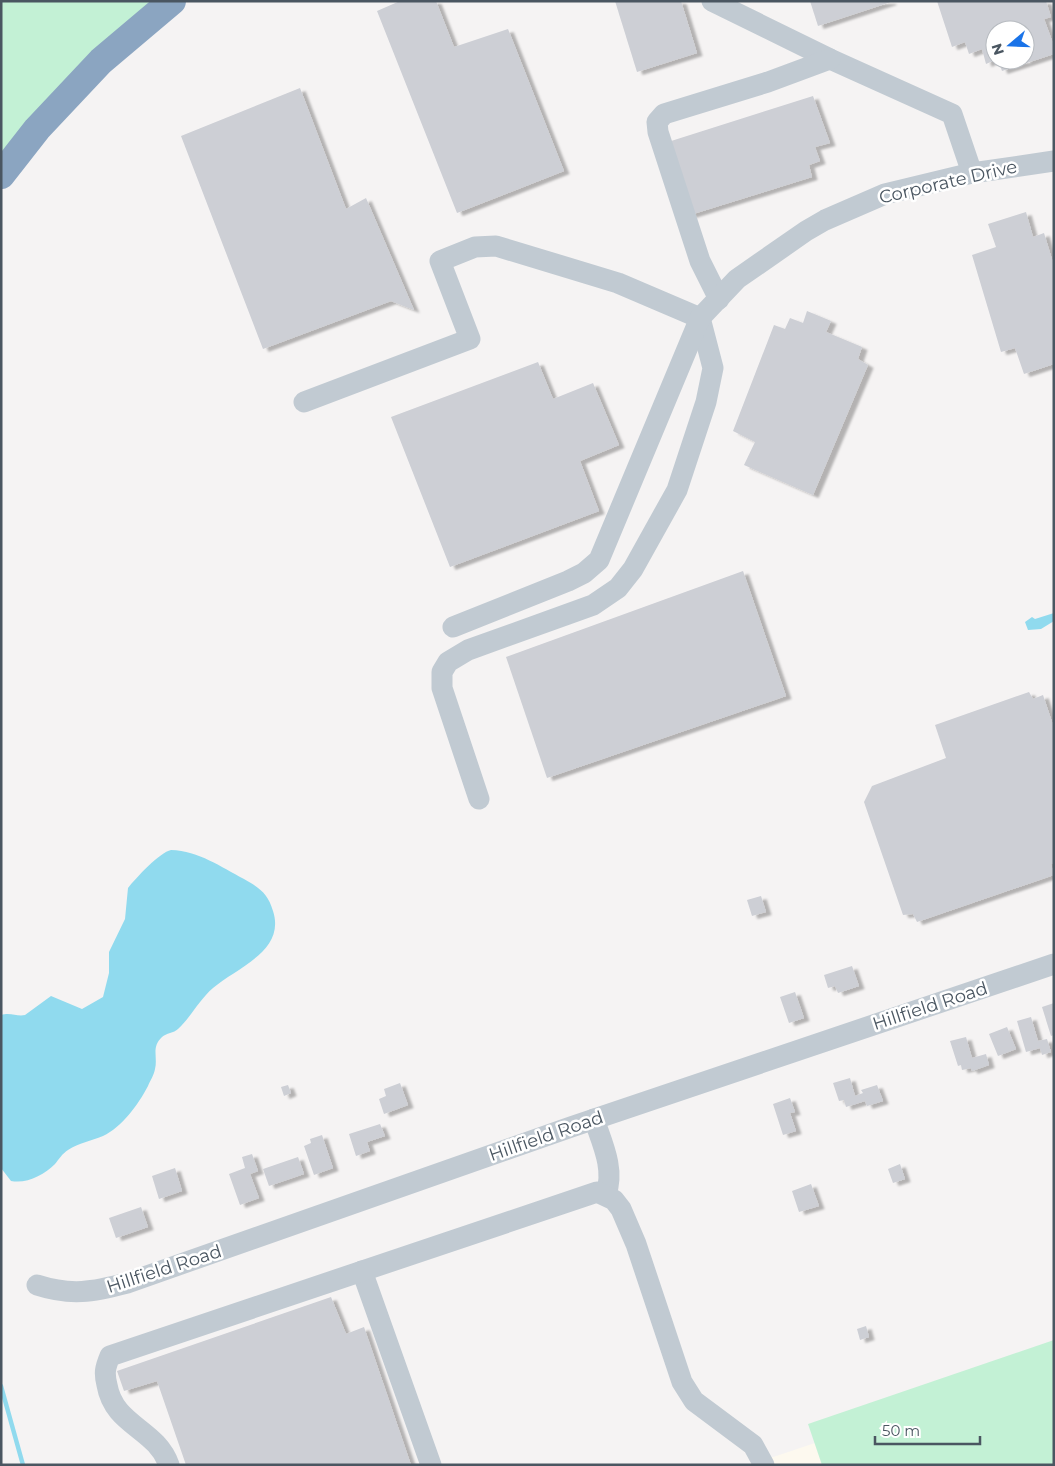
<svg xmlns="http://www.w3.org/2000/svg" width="1055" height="1466" viewBox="0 0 1055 1466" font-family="Montserrat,sans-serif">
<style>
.commercial{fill:#fdf9ef}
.green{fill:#c3f1d5}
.water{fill:#90daee}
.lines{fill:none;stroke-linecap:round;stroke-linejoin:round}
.stream{stroke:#90daee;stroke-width:4.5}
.building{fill:#cdcfd5;filter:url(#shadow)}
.minor{stroke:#c1cad2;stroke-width:21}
.highway{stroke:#8ba5c1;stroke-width:28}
.labels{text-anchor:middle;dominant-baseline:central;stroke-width:5;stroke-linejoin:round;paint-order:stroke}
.street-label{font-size:18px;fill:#4a5661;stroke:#fff}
</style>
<defs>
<filter id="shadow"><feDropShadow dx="5.5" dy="3" stdDeviation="1" flood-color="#0004"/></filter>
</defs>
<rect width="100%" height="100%" fill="#f5f3f3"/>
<polygon class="commercial" points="815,1443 822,1465 749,1465"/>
<g class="green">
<polygon points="1,1 156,1 1,159"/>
<polygon points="1054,1340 1054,1465 822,1465 808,1424"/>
</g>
<g class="water">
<polygon points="1054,613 1054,621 1041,629 1028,630 1025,622 1032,617 1035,619"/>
<path d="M171 850C199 851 221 867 244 879 260 888 268 894 273 911 286 951 236 968 213 988 199 1000 191 1017 178 1029 174 1033 166 1033 162 1037 151 1047 158 1057 155 1069 154 1075 150 1081 148 1086 138 1105 122 1127 103 1136 91 1141 79 1143 68 1150 62 1154 59 1159 55 1164 44 1175 27 1184 11 1181L1 1168V1015C11 1012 17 1017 25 1015L51 996 82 1009 103 997 109 973V952L125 919 128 888C136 878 160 852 171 850Z"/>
</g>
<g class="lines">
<polyline class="stream" points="1,1386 23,1465"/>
</g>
<g class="building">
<polygon points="400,1 436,1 454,47 508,29 564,171 457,213 377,11"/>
<polygon points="615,1 681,1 697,53 637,72"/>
<polygon points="810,1 891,1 891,2 818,26"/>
<polygon points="937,1 1046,1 1051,17 1044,19 1054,46 1054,54 1002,71 998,60 1025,60 1025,30 995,30 995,60 986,64 982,49 969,54 965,42 952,47"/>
<polygon points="300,88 346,209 366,198 414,310 391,301 263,349 181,136"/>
<polygon points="813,96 830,143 815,147 820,161 809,165 812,177 690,215 668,142"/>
<polygon points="1026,212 1033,237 1044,233 1054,266 1054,364 1024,374 1015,348 1001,352 972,255 996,247 988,224"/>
<polygon points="807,311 831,321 826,332 862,347 858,359 868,365 813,495 744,465 755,442 733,431 774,325 785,329 790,318 803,323"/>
<polygon points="538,362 553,399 593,383 619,445 580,461 599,511 450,567 391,417"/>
<polygon points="743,571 786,696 547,778 506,657"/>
<polygon points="1029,692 1033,699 1043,695 1054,728 1054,863 1051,864 1054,875 917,922 913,914 903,915 864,802 872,786 946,758 935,725"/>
<polygon points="761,896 766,912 752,916 747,900"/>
<polygon points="852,966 859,986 838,993 835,986 828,988 824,975"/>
<polygon points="795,992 804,1018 789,1023 780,997"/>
<polygon points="1054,1003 1054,1035 1051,1036 1042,1007"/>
<polygon points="1031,1017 1038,1041 1047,1039 1051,1052 1042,1055 1040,1048 1026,1052 1017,1021"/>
<polygon points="1007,1027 1016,1049 998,1056 989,1034"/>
<polygon points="966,1037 972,1058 986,1054 989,1065 972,1071 971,1068 962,1070 961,1065 958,1066 950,1041"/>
<polygon points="850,1078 855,1096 863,1093 861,1090 877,1085 883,1101 867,1106 865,1101 846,1107 844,1100 839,1101 833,1083"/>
<polygon points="400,1083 408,1105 384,1114 379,1099 386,1096 384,1089"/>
<polygon points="288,1085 291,1093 284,1096 281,1087"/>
<polygon points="790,1098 795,1112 790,1113 796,1131 783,1135 773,1104"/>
<polygon points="380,1124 385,1136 367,1142 370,1151 356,1156 349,1134"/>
<polygon points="322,1135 333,1168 314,1175 304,1146 311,1143 310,1139"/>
<polygon points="252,1154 258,1171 250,1174 259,1198 240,1205 229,1174 245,1168 242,1157"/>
<polygon points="298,1157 304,1174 269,1186 263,1169"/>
<polygon points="900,1164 905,1179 893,1183 888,1169"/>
<polygon points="175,1168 182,1191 159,1199 152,1176"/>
<polygon points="811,1184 819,1206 799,1212 792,1191"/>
<polygon points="141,1207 148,1227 116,1238 109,1218"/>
<polygon points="331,1297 346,1334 364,1327 411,1465 186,1465 157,1381 124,1391 117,1371"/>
<polygon points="866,1326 869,1337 860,1340 857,1329"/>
</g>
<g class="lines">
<g class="minor">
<polyline points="712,1 830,59 952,114 972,173"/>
<polyline points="719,299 700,261 658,132 657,122 664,114 768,82 830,59"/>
<polyline points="304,402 470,339 440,261 475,247 496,246 618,283 700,318 713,368 706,402 677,490 633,569 618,588 593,605 468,650 448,662 442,672 442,688 479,799"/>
<polyline points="453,627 568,581 584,573 599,560 700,318 737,279 806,231 825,220 885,194 972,173 1054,161"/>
<path d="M594 1119C602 1143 615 1169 606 1194"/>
<polyline points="362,1271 431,1465"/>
<path d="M37 1285C71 1296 93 1292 127 1283L571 1127 1054 964"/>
<path d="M169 1465C156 1428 114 1426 107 1385 104 1373 105 1368 110 1356L597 1192 614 1200 621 1209 636 1244 682 1382 694 1401 753 1445 764 1465"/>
</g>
<polyline class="highway" points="1,175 37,129 101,61 172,1"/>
</g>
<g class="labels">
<g class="street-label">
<text transform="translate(948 182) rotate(-13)">Corporate Drive</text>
<text transform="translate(930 1006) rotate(-18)">Hillfield Road</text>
<text transform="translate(546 1136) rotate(-19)">Hillfield Road</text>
<text transform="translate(164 1269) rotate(-18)">Hillfield Road</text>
</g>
</g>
<rect width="1055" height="1466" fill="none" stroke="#4a5661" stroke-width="5"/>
<g transform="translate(1010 45) rotate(251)"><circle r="24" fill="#ffffff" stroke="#b7bbc0"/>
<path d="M0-4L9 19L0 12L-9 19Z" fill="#1a73e8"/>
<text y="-8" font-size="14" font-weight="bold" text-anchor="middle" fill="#4a5661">N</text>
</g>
<path d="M875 1436v8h105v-8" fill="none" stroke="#4a5661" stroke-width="2.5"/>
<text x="882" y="1436" font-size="15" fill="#4a5661" stroke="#ffffff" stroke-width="4" paint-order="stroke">50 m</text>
</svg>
